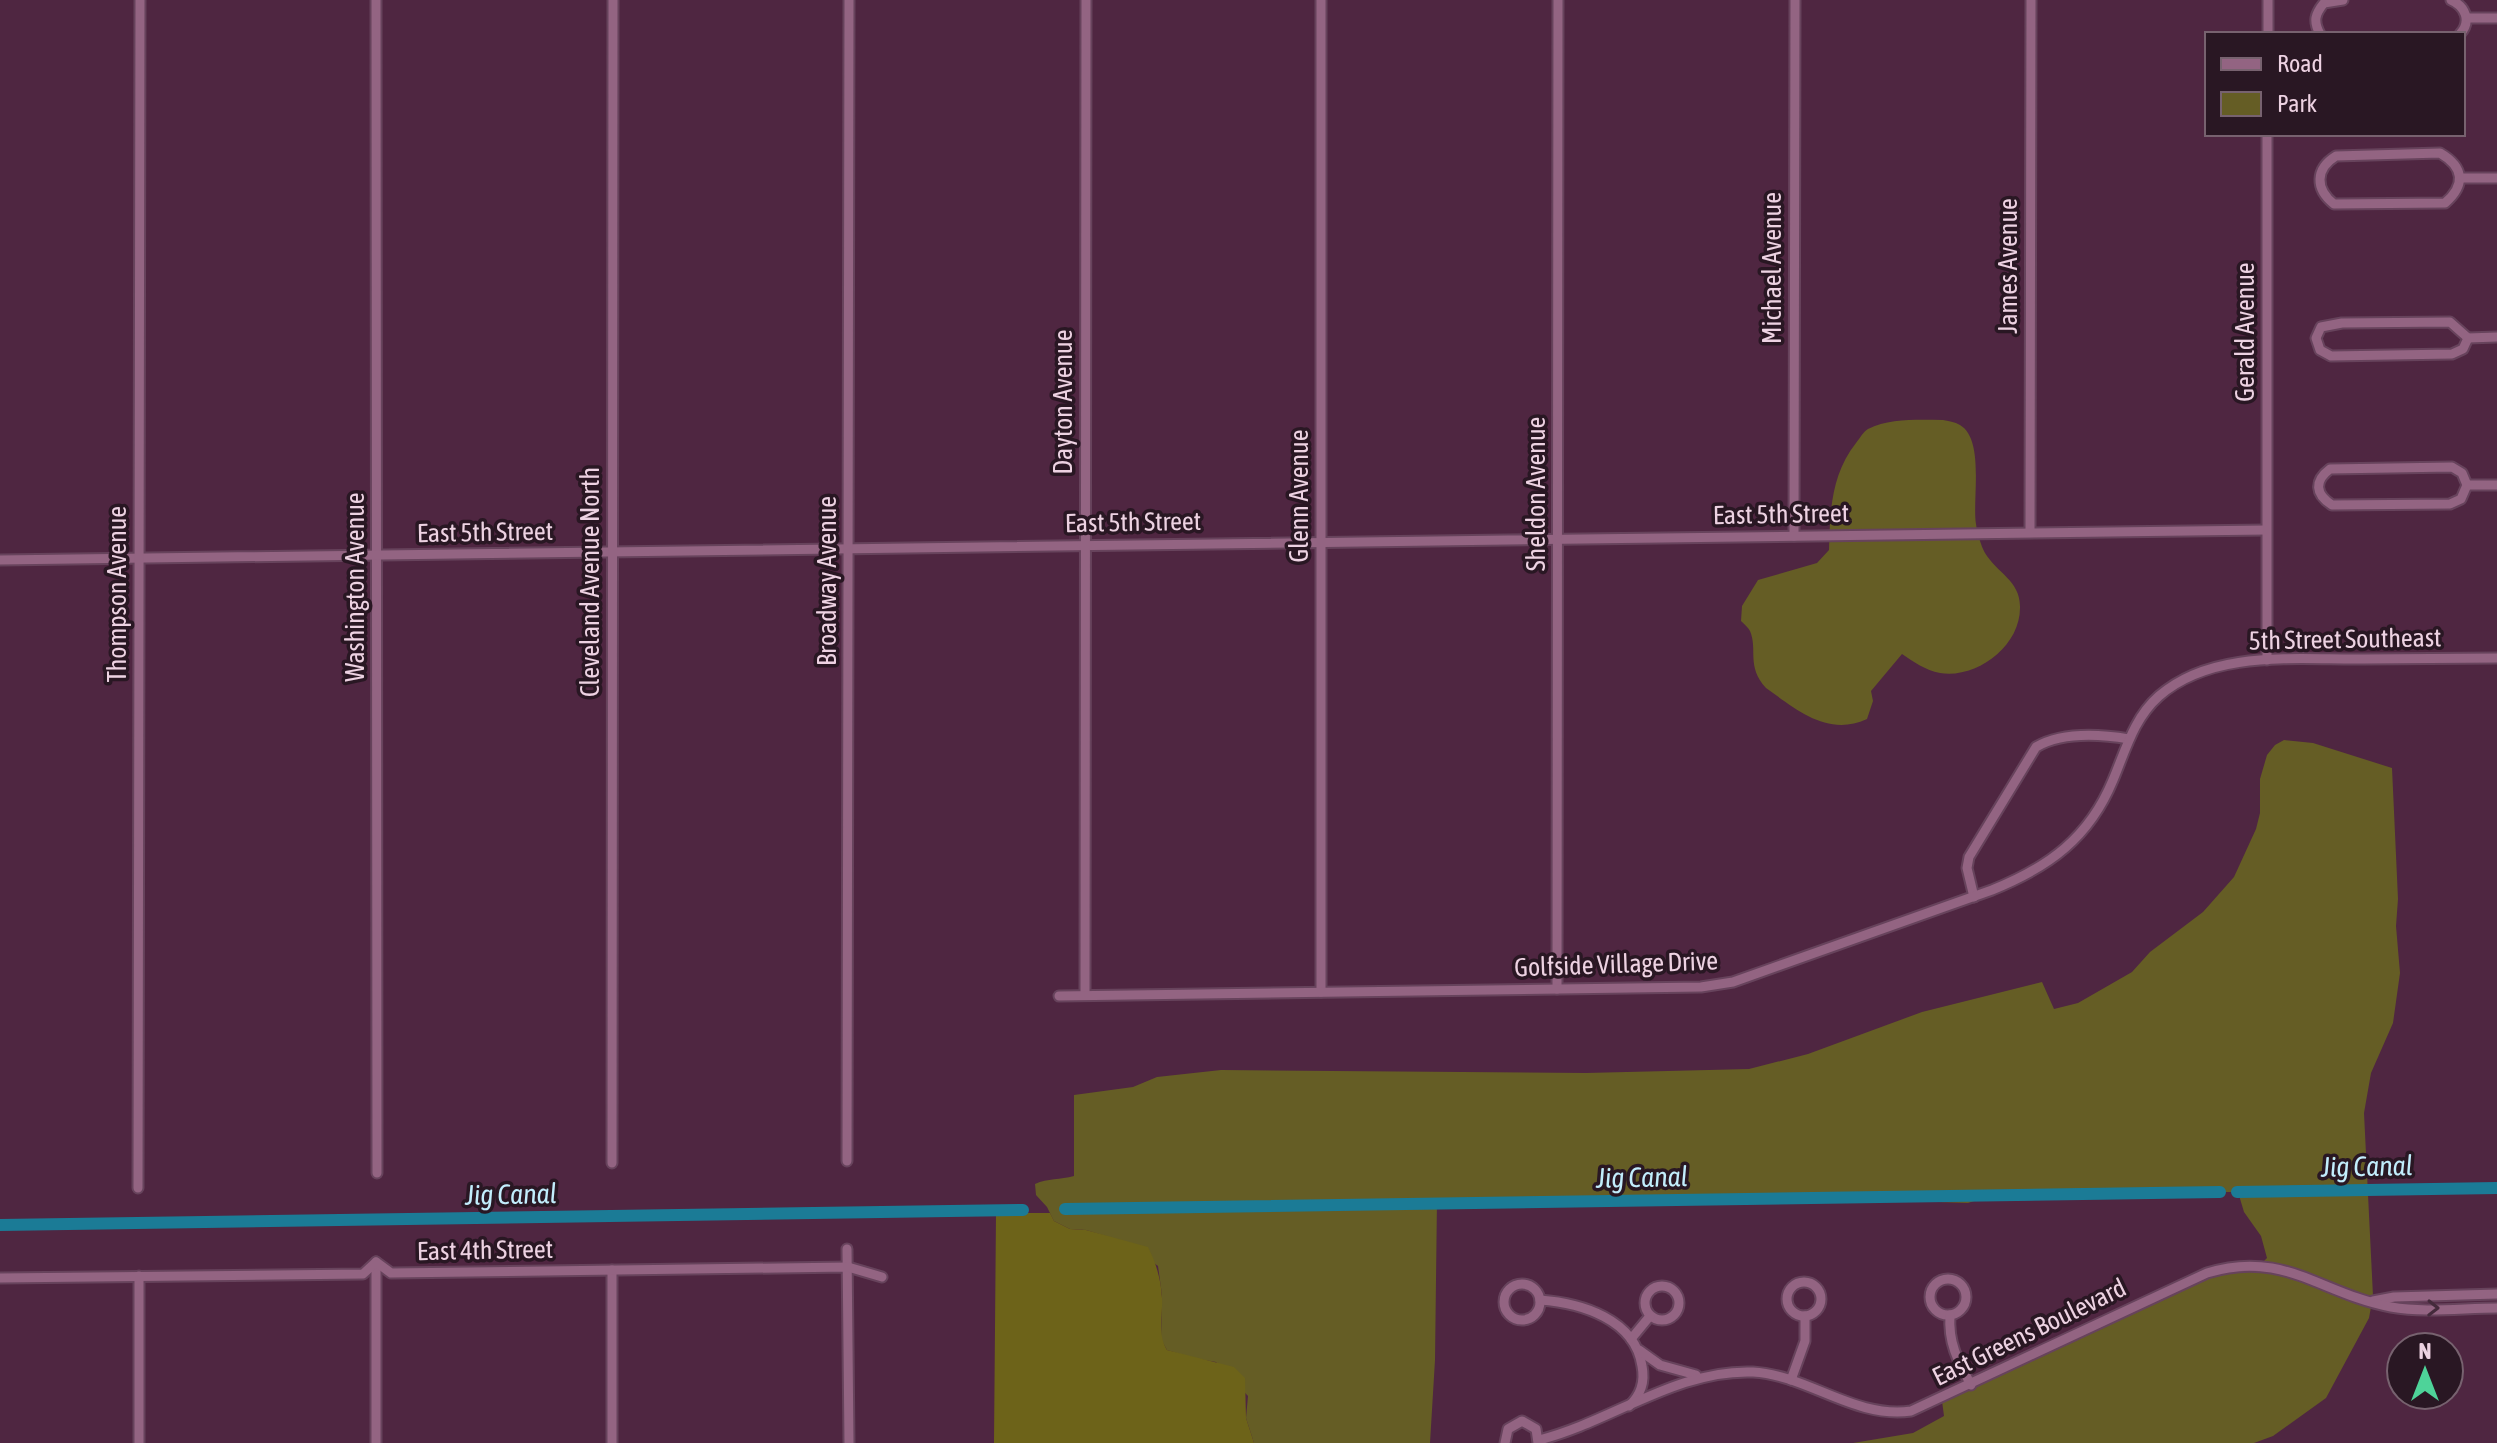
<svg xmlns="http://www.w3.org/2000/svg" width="2497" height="1443" viewBox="0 0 2497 1443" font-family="'Asap Condensed',sans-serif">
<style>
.green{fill:#655d25}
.forest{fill:#6d6319}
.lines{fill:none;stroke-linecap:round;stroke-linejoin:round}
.canal{stroke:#1b7b96;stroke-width:12}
.minor-casing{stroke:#67435c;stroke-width:13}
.minor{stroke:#936482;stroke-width:9}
.oneway{stroke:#442a3b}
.labels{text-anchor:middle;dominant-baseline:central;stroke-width:7;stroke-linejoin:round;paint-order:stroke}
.street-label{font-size:26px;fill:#edd2e2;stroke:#291723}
.water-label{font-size:28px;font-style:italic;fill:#c2edfc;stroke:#291723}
</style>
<rect width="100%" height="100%" fill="#4f2641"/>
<g class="green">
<path d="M1943 420C1948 421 1955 422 1960 425 1985 440 1972 499 1976 524 1977 532 1981 546 1985 553 1997 573 2021 581 2020 608 2020 647 1976 679 1940 673 1925 670 1914 662 1902 654L1871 691 1873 701 1867 719C1828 737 1797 710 1766 688 1746 666 1758 650 1750 631 1748 627 1744 624 1741 621L1742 606 1758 580 1817 563 1829 550C1830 511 1831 475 1856 443 1860 438 1863 432 1868 429 1890 418 1919 420 1943 420Z"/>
<path d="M2284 740 2313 743 2392 768 2398 899 2396 926 2400 973 2393 1023 2371 1073 2364 1113 2373 1296 2369 1318 2326 1398 2273 1436 2254 1443H1853L1913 1433 1944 1416 1942 1401 2218 1265 2263 1262 2267 1258 2261 1236 2244 1212 2238 1192H2001L1968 1203 1878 1200H1437L1435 1360 1430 1443H1254L1246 1418 1248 1396 1216 1362 1193 1358 1167 1350 1161 1339 1162 1295 1158 1266 1125 1242 1086 1230 1070 1229 1054 1221 1047 1207 1036 1195 1035 1184C1048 1178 1060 1180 1074 1176V1095L1133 1087 1157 1077 1221 1070 1586 1073 1749 1069 1808 1054 1922 1012 2042 982 2054 1009 2078 1003 2132 972 2150 952 2203 912 2234 877 2256 829 2260 813V779L2267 755 2275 745Z"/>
</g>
<path class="forest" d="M996 1213H1050L1054 1221 1070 1229 1086 1230 1148 1247C1156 1263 1161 1279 1162 1298 1163 1316 1157 1334 1167 1350L1234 1367 1245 1378 1246 1418 1254 1443H994Z"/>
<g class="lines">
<g class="canal">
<polyline points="2237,1192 2497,1188"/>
<polyline points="1065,1209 2220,1192"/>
<polyline points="0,1225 1023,1210"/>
</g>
<g class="minor-casing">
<g id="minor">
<polyline points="376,0 377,1173"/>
<path d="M2451 0C2465 6 2472 21 2460 34"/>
<polyline points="2467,18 2497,18"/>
<polyline points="2268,34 2268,0"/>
<path d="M2320 34C2313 21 2315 14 2324 3L2343 0"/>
<path d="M2440 153C2464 167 2466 185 2445 203L2334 204C2315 189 2315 169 2336 156Z"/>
<polyline points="2460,178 2497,178"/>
<polygon points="2450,322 2468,338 2463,349 2452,354 2331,356 2320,350 2316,338 2321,327 2342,323"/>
<polyline points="2468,338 2497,337"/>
<path d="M2452 467 2462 473 2467 485 2461 499 2450 504 2332 505C2315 494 2314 481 2330 469Z"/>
<polyline points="2467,485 2497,485"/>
<polyline points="2030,532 2031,0"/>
<polyline points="1794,536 1795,0"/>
<polyline points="0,560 2266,530"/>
<polyline points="2267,660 2267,134"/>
<path d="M1974 897 1967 868 1969 857 2036 747C2062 732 2099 734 2129 739"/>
<polyline points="1557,989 1558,0"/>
<polyline points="1321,992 1321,0"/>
<polyline points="1085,995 1086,0"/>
<path d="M1059 996 1701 987 1733 982 1992 890C2049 867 2089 838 2113 780 2126 749 2134 718 2159 696 2213 649 2298 660 2364 659 2408 659 2453 658 2497 658"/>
<polyline points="847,1161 849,0"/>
<polyline points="612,1163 613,0"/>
<polyline points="138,1188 140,0"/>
<polyline points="847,1249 849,1443"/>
<polyline points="376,1262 376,1443"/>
<polyline points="612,1270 612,1443"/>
<polyline points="139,1276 139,1443"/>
<polyline points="0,1278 363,1274 376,1262 391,1273 848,1267 882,1277"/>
<circle cx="1948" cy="1297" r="18"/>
<circle cx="1804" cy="1299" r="17"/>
<circle cx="1522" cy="1302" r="18"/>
<circle cx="1662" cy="1303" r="17"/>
<path d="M1540 1300C1581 1303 1635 1319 1642 1366 1645 1381 1641 1395 1629 1406"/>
<polyline points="2373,1301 2394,1297 2497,1294"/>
<path d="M1950 1315C1948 1343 1958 1361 1971 1385"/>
<polyline points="1631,1339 1650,1316"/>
<polyline points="1639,1350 1660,1365 1696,1375"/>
<polyline points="1791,1380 1805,1341 1805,1316"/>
<path d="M1539 1440C1611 1422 1677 1369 1753 1372 1808 1375 1854 1419 1911 1411L2207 1273C2283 1249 2321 1294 2391 1307 2425 1313 2463 1308 2497 1308"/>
<polyline points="1505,1443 1508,1429 1522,1421 1536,1429 1538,1443"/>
</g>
</g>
<use href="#minor" class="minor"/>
</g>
<defs><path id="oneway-chevron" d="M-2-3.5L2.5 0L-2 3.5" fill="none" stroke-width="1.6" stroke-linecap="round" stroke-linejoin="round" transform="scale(2)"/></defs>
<use class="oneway" href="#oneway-chevron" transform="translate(2433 1308) rotate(1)"/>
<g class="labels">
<g class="street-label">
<text transform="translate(2008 266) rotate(-90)">James Avenue</text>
<text transform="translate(1772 268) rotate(-90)">Michael Avenue</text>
<text transform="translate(2245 332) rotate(-90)">Gerald Avenue</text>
<text transform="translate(1063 402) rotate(-90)">Dayton Avenue</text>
<text transform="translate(1536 494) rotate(-90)">Sheldon Avenue</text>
<text transform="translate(1299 496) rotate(-90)">Glenn Avenue</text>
<text transform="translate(1781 514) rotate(-1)">East 5th Street</text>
<text transform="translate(1133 522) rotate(-1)">East 5th Street</text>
<text transform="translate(485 532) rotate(-1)">East 5th Street</text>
<text transform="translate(827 581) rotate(-90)">Broadway Avenue</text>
<text transform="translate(590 582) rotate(-90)">Cleveland Avenue North</text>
<text transform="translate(355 587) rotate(-90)">Washington Avenue</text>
<text transform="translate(117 594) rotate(-90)">Thompson Avenue</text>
<text transform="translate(2345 639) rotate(-1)">5th Street Southeast</text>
<text transform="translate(1616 964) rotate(-2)">Golfside Village Drive</text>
<text transform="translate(485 1250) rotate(-1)">East 4th Street</text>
<text transform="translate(2029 1332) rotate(-26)">East Greens Boulevard</text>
</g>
<g class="water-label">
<text transform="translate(2367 1166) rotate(-1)">Jig Canal</text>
<text transform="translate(1642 1177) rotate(-1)">Jig Canal</text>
<text transform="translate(511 1194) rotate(-1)">Jig Canal</text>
</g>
</g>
<rect x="2205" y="32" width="260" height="104" fill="#291723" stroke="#77626f" stroke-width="2"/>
<rect x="2221" y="58" width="40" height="12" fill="#936482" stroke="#77626f" stroke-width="2"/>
<text x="2277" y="72" font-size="24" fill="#edd2e2">Road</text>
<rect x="2221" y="92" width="40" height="24" fill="#655d25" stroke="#77626f" stroke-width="2"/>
<text x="2277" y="112" font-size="24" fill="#edd2e2">Park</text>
<g transform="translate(2425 1371)"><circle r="38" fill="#291723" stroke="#77626f" stroke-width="2"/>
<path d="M0-6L14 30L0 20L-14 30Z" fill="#4ed399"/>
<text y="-12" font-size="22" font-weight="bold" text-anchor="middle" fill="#edd2e2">N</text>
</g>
</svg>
